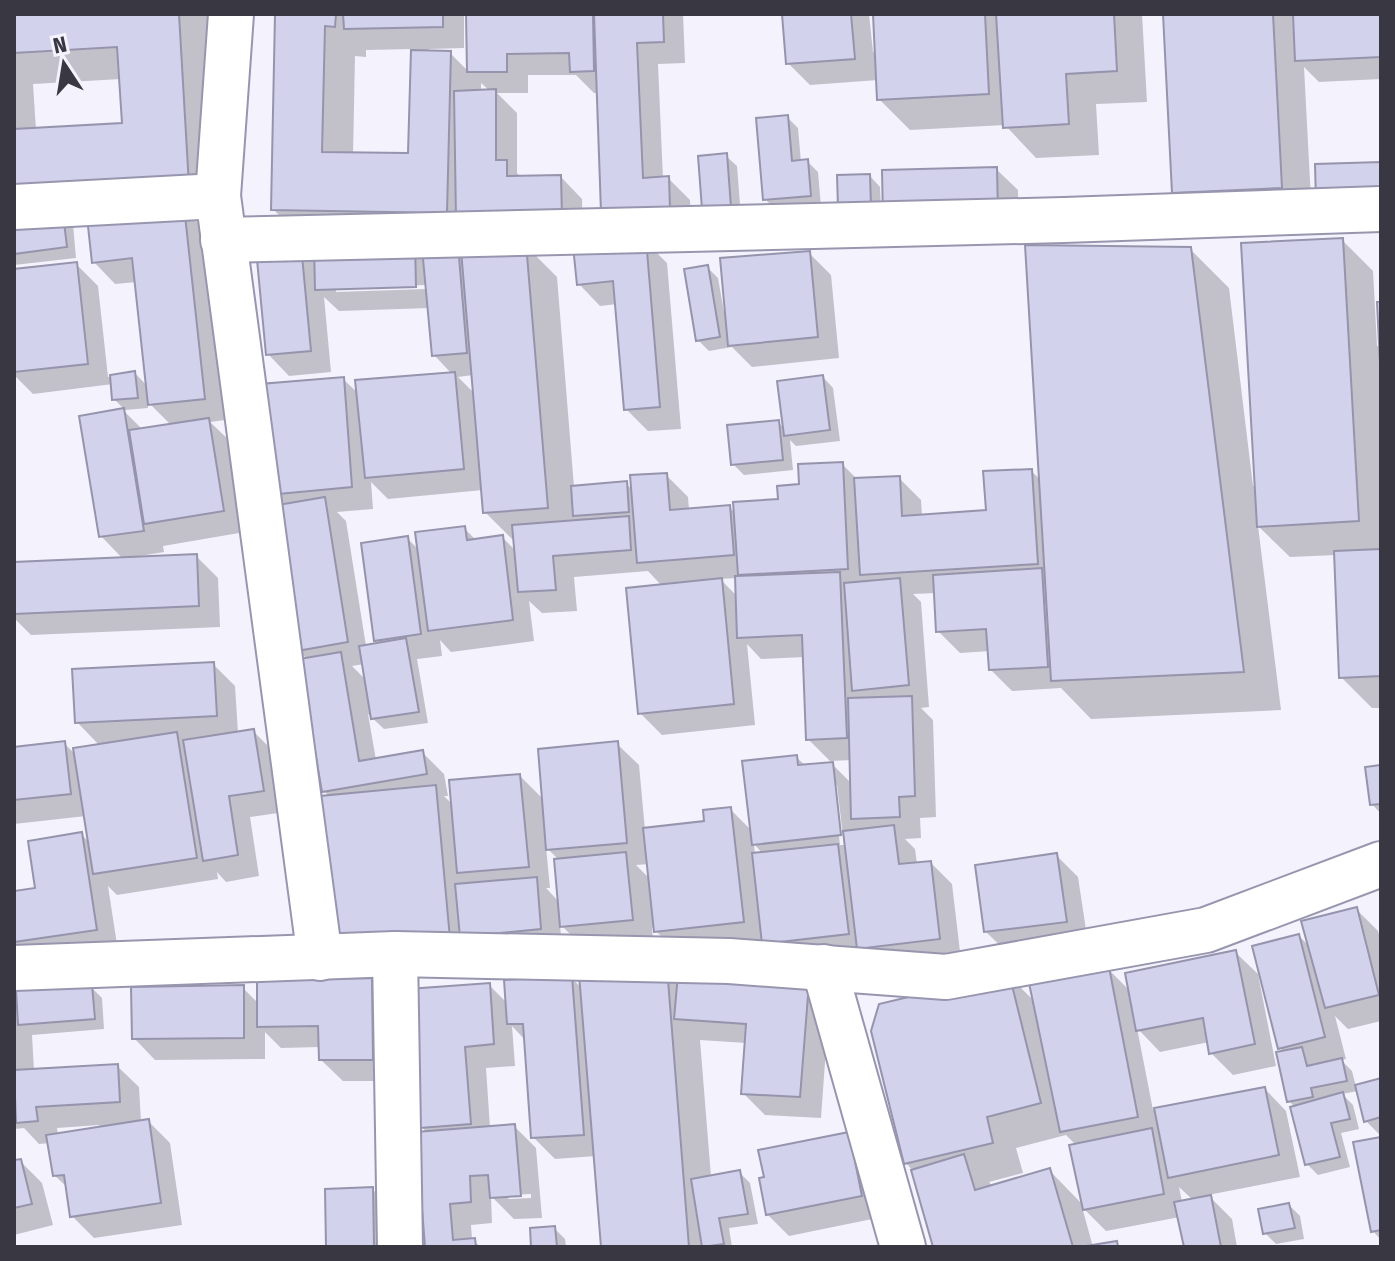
<svg xmlns="http://www.w3.org/2000/svg" width="1395" height="1261" viewBox="0 0 1395 1261" font-family="'Fira Sans Condensed',sans-serif">
<style>
.shadow{fill:#0003;fill-rule:evenodd}
.building{fill:#d3d2ec;stroke:#9594ac;stroke-width:2}
.lines{fill:none;stroke-linecap:round;stroke-linejoin:round}
.minor-casing{stroke:#9796ae;stroke-width:48}
.minor{stroke:#fff;stroke-width:44}
</style>
<rect width="100%" height="100%" fill="#f3f2fd"/>
<g class="shadow">
<path d="M14 14H208L219 216 192 217 205 230 225 420 210 422 231 442 245 532 163 546 164 552 140 556V559L196 556 218 578 220 627 31 635 14 618V564L123 559 101 536 123 410 143 430 172 426 147 401 148 408 125 410 114 399 113 384 33 394 14 375V271L76 264 98 286 108 377 135 373 148 387 137 282 115 284 94 262 89 223 73 224 76 258 14 265ZM121 79 124 125 36 130 33 84Z"/>
<path d="M277 14H464V48L429 49V52L450 53 469 72 468 14H683L685 63 658 64 663 179 668 178 690 200 691 230 625 233 599 93H594L576 75H528V93H497L517 113V173L522 178 561 177 582 199 583 239 526 246 557 277 574 487 626 483 633 491 666 475 688 497 689 510 729 507 736 514 781 501 842 464 858 480 899 478 921 500 922 516 988 512 1031 471 1041 480 1190 249 1229 288 1253 486H1257L1342 240 1373 271 1377 346H1381V708H1372L1341 677 1336 555 1290 557 1258 526 1281 710 1091 719 1061 688 1012 691 991 670 990 651 960 653 938 631 936 593 913 594 921 602 929 707 921 708 933 720 936 817 920 818 921 838 905 839 915 849 917 864 931 863 952 884 961 960 678 953 652 927 653 941 584 948 560 924 562 950 480 969 371 980 393 1001 394 1081H343L321 1060 320 1047 281 1048 265 1032V1059L155 1060 134 1038 243 988 259 1004 367 980 336 949 330 797 324 791 308 660 298 650 270 494 343 379 359 394 452 374 434 355 430 308 339 311 324 297 331 372 289 376 268 354 300 247 317 264 304 240 273 209ZM413 49 410 155H353L355 56 366 57V50ZM481 83 490 91 481 92ZM426 285V289L336 292V288ZM473 375 475 394 458 377ZM371 482 388 499 483 490 485 512 516 543 517 552 502 537 476 540 464 528 419 550 408 539 376 640 380 644 366 646 346 521 337 512 373 509ZM648 571 662 586 640 713 662 735 755 725 747 644 761 659 805 657 808 739 830 761 852 760V784L832 764 806 766 796 757 752 831 730 809 707 823 645 830 639 765 617 744 544 800 520 776 453 805 444 796H448L444 774 422 752 376 760 368 714 384 729 428 723 417 659 442 656 440 640 451 652 534 641 529 601 542 613 577 611 574 577ZM737 578 738 597 720 579ZM364 664 367 681 352 666ZM833 785H837L844 845H840ZM754 844 763 854 755 855ZM546 847 559 860 560 903 546 888H550ZM649 864 650 879 636 865Z"/>
<polygon points="784,14 869,14 873,52 877,52 875,14 1142,14 1147,102 1096,104 1099,155 1036,158 1005,125 910,130 879,99 878,80 810,85 788,63"/>
<polygon points="1165,14 1381,14 1381,79 1319,82 1304,67 1312,219 1205,223 1174,192"/>
<polygon points="787,117 798,128 801,162 807,161 818,172 821,207 776,210 765,199"/>
<polygon points="726,156 737,166 741,217 715,219"/>
<polygon points="996,169 1018,190 1019,236 851,217 870,176 880,187 881,209"/>
<polygon points="645,241 667,263 681,429 648,431 626,409 617,304 600,306 579,284"/>
<polygon points="809,253 831,275 839,358 752,367 732,347 709,351 698,340 707,267 718,278 724,312 727,312"/>
<polygon points="823,377 833,388 840,441 796,446 790,440 793,470 744,475 733,464 778,422 784,428"/>
<polygon points="213,664 235,686 238,733 253,731 275,753 285,812 250,817 259,876 226,882 217,872 218,879 117,895 108,886 118,951 36,964 14,942 14,893 38,889 81,834 90,843 86,816 14,824 14,749 64,743 76,755 100,746 77,722"/>
<polygon points="1381,767 1381,814 1372,804"/>
<polygon points="1056,855 1078,877 1088,943 1008,953 986,932"/>
<polygon points="1356,909 1378,931 1381,942 1381,1021 1348,1029 1335,1016 1346,1059 1341,1060 1352,1071 1356,1087 1381,1080 1381,1136 1366,1121 1358,1091 1342,1094 1353,1105 1359,1129 1341,1133 1350,1167 1318,1175 1307,1164 1295,1107 1289,1101 1285,1053 1280,1048 1299,936 1311,948"/>
<path d="M1236 953 1258 974 1276 1066 1233 1075 1211 1053 1209 1042 1160 1052 1137 1028 1153 1110 1265 1089 1286 1111 1300 1177 1208 1195 1232 1219 1237 1247H1186L1180 1217 1106 1231 1082 1207 1093 1247H935L913 1171 906 1163 1008 975 1035 1002 1108 969 1131 992ZM1066 1135 1076 1145 1083 1205 1049 1170 993 1187 989 1182 1023 1173 1016 1148ZM1179 1187 1193 1200 1182 1202Z"/>
<path d="M581 976 808 985 829 1007 821 1118 765 1115 743 1093 746 1043 700 1040 711 1177 739 1172 750 1183 758 1224 729 1228 732 1247H603L596 1156 555 1159 533 1137 526 1041 512 1026 515 1066 486 1068 490 1128 514 1126 536 1148 542 1218 514 1219 491 1196 492 1223 471 1225 472 1240 481 1247H427V1133L422 1127 489 985 508 1004 571 978 582 988ZM531 1194V1198L509 1199 505 1195Z"/>
<path d="M91 987 102 998 104 1029 32 1035 34 1071 117 1066 139 1087 141 1122 148 1121 170 1143 182 1225 94 1238 72 1216 68 1188 54 1175 50 1143 39 1144 24 1128 14 1129V998L18 1002ZM99 1125 100 1128 58 1135 57 1128Z"/>
<polygon points="848,1134 882,1217 789,1236 767,1214 766,1178"/>
<polygon points="1381,1139 1381,1240 1373,1231"/>
<polygon points="20,1161 42,1183 53,1225 14,1235 14,1162"/>
<polygon points="372,1189 394,1211 394,1247 328,1247"/>
<polygon points="1289,1205 1300,1216 1304,1239 1276,1244 1265,1233"/>
<polygon points="554,1228 565,1239 566,1247 533,1247"/>
</g>
<g class="building">
<polygon points="14,14 179,14 189,186 14,196 14,129 122,123 117,47 14,53"/>
<polygon points="275,14 336,14 335,27 325,26 322,152 408,153 411,50 451,51 447,213 271,210"/>
<polygon points="343,14 443,14 443,27 344,29"/>
<polygon points="466,14 593,14 594,71 570,72 569,53 507,54 507,72 467,72"/>
<polygon points="594,14 663,14 664,42 637,43 643,178 669,176 670,209 601,212"/>
<polygon points="782,14 851,14 855,59 786,64"/>
<polygon points="873,14 985,14 989,94 877,100"/>
<polygon points="996,14 1114,14 1117,71 1066,74 1069,124 1003,128"/>
<polygon points="1163,14 1273,14 1282,188 1172,193"/>
<polygon points="1293,14 1381,14 1381,57 1295,61"/>
<polygon points="496,89 496,160 507,160 507,176 561,175 562,218 456,220 454,91"/>
<polygon points="788,115 792,161 808,159 811,196 763,200 756,118"/>
<polygon points="727,153 731,207 702,209 698,156"/>
<polygon points="1381,162 1381,199 1316,202 1315,164"/>
<polygon points="997,167 998,215 883,218 882,170"/>
<polygon points="870,174 871,207 838,207 837,175"/>
<polygon points="184,206 205,399 148,405 132,258 92,263 87,217"/>
<polygon points="63,214 67,247 14,254 14,219"/>
<polygon points="1343,238 1359,521 1257,527 1241,243"/>
<polygon points="646,239 660,407 624,410 613,281 577,285 573,246"/>
<polygon points="415,243 416,287 315,290 314,245"/>
<polygon points="526,243 548,508 483,513 461,250"/>
<polygon points="301,245 311,351 266,355 256,249"/>
<polygon points="458,245 467,353 432,356 422,248"/>
<polygon points="1025,245 1191,247 1244,672 1051,681"/>
<polygon points="810,251 818,337 728,346 720,258"/>
<polygon points="77,262 88,364 14,372 14,269"/>
<polygon points="708,265 720,337 696,341 684,269"/>
<polygon points="1377,302 1381,302 1381,384"/>
<polygon points="135,371 138,398 112,400 110,375"/>
<polygon points="455,372 464,469 365,478 355,380"/>
<polygon points="823,375 830,430 784,436 777,381"/>
<polygon points="344,377 352,487 268,495 260,384"/>
<polygon points="124,408 144,531 99,537 79,416"/>
<polygon points="209,418 224,511 144,524 129,430"/>
<polygon points="779,420 783,460 731,465 727,425"/>
<polygon points="843,462 848,569 738,575 733,502 778,499 777,486 799,484 798,464"/>
<polygon points="1032,469 1038,564 860,575 854,478 900,476 902,516 986,510 983,471"/>
<polygon points="667,473 670,510 730,505 734,555 637,563 630,475"/>
<polygon points="627,481 629,512 573,516 571,486"/>
<polygon points="325,497 348,642 297,651 272,506"/>
<polygon points="629,516 631,550 553,556 556,590 518,592 512,525"/>
<polygon points="465,526 467,540 503,535 513,620 428,631 415,532"/>
<polygon points="408,536 421,634 374,641 361,543"/>
<polygon points="1381,549 1381,676 1339,678 1334,551"/>
<polygon points="197,554 199,606 14,614 14,562"/>
<polygon points="1042,568 1048,667 989,670 986,629 936,632 933,575"/>
<polygon points="840,572 847,738 806,740 802,635 737,638 735,576"/>
<polygon points="722,578 734,704 638,714 626,588"/>
<polygon points="900,578 909,685 852,691 844,583"/>
<polygon points="406,638 419,712 371,719 359,646"/>
<polygon points="341,652 359,761 423,750 427,774 322,792 299,659"/>
<polygon points="214,662 217,716 75,723 72,669"/>
<polygon points="912,696 915,796 899,797 900,817 851,819 848,698"/>
<polygon points="254,729 264,791 229,796 238,855 203,861 183,740"/>
<polygon points="177,732 197,858 93,874 73,748"/>
<polygon points="65,741 71,794 14,800 14,747"/>
<polygon points="618,741 627,843 546,850 538,749"/>
<polygon points="797,755 798,765 833,762 841,835 752,845 742,761"/>
<polygon points="1381,765 1381,804 1370,805 1365,767"/>
<polygon points="520,774 529,867 457,873 449,780"/>
<polygon points="436,785 450,939 334,950 320,796"/>
<polygon points="731,807 744,922 654,932 643,828 704,821 703,810"/>
<polygon points="894,825 899,864 931,861 940,939 857,949 843,831"/>
<polygon points="82,832 97,930 14,942 14,891 35,888 28,841"/>
<polygon points="838,844 849,934 762,944 752,853"/>
<polygon points="626,852 633,920 560,927 554,859"/>
<polygon points="1057,853 1067,922 984,932 975,865"/>
<polygon points="537,877 541,929 460,937 455,884"/>
<polygon points="1357,907 1379,995 1325,1008 1301,921"/>
<polygon points="1299,934 1325,1037 1278,1049 1252,946"/>
<polygon points="1236,950 1255,1044 1209,1054 1203,1018 1136,1031 1125,973"/>
<polygon points="667,967 689,1247 601,1247 579,974"/>
<polygon points="1109,967 1138,1117 1060,1132 1029,983"/>
<polygon points="1009,973 1041,1103 987,1117 993,1143 904,1164 871,1031 879,1004"/>
<polygon points="678,974 809,983 800,1097 741,1094 746,1024 674,1019"/>
<polygon points="572,976 584,1135 531,1138 523,1024 507,1024 504,980"/>
<polygon points="372,978 373,1060 319,1060 318,1026 257,1027 257,980"/>
<polygon points="490,983 494,1044 465,1047 471,1124 420,1128 408,989"/>
<polygon points="92,985 95,1019 18,1025 16,990"/>
<polygon points="244,985 244,1038 132,1039 131,987"/>
<polygon points="1302,1047 1307,1066 1342,1058 1347,1081 1311,1088 1313,1097 1287,1102 1276,1052"/>
<polygon points="118,1064 120,1102 36,1107 38,1121 16,1123 14,1070"/>
<polygon points="1381,1078 1381,1117 1364,1122 1355,1085"/>
<polygon points="1265,1087 1279,1155 1168,1178 1154,1108"/>
<polygon points="1343,1092 1350,1119 1331,1123 1340,1157 1305,1165 1290,1107"/>
<polygon points="149,1119 161,1203 70,1217 64,1175 53,1176 46,1135"/>
<polygon points="515,1124 521,1196 490,1198 488,1175 470,1176 471,1202 450,1204 453,1240 475,1238 476,1247 425,1247 416,1132"/>
<polygon points="1152,1128 1164,1194 1083,1210 1069,1145"/>
<polygon points="849,1132 862,1196 766,1215 759,1178 764,1177 758,1150"/>
<polygon points="1381,1137 1381,1230 1371,1232 1353,1142"/>
<polygon points="964,1154 975,1190 1050,1168 1073,1247 933,1247 911,1170"/>
<polygon points="21,1159 32,1204 14,1208 14,1160"/>
<polygon points="740,1170 748,1214 719,1218 724,1244 702,1247 691,1179"/>
<polygon points="373,1187 374,1247 326,1247 325,1189"/>
<polygon points="1211,1195 1221,1247 1184,1247 1174,1202"/>
<polygon points="1289,1203 1295,1228 1263,1234 1258,1209"/>
<polygon points="555,1226 557,1247 531,1247 530,1228"/>
<polygon points="1117,1241 1118,1247 1086,1246"/>
</g>
<g class="lines">
<g class="minor-casing">
<g id="minor">
<polyline points="231,14 218,196 320,958"/>
<polyline points="14,207 218,196"/>
<polyline points="223,240 1064,220 1381,209"/>
<polyline points="395,954 400,1247"/>
<polyline points="824,967 903,1247"/>
<polyline points="14,968 395,954 729,961 946,977 1206,930 1381,864"/>
</g>
</g>
<use href="#minor" class="minor"/>
</g>
<rect width="1395" height="1261" fill="none" stroke="#393842" stroke-width="32"/>
<g transform="translate(64 64) rotate(348)" stroke="#f3f2fd" stroke-width="6" paint-order="stroke">
<path d="M0-6L14 30L0 20L-14 30Z" fill="#393842"/>
<text y="-12" font-size="22" font-weight="bold" text-anchor="middle" fill="#393842">N</text>
</g>
</svg>
